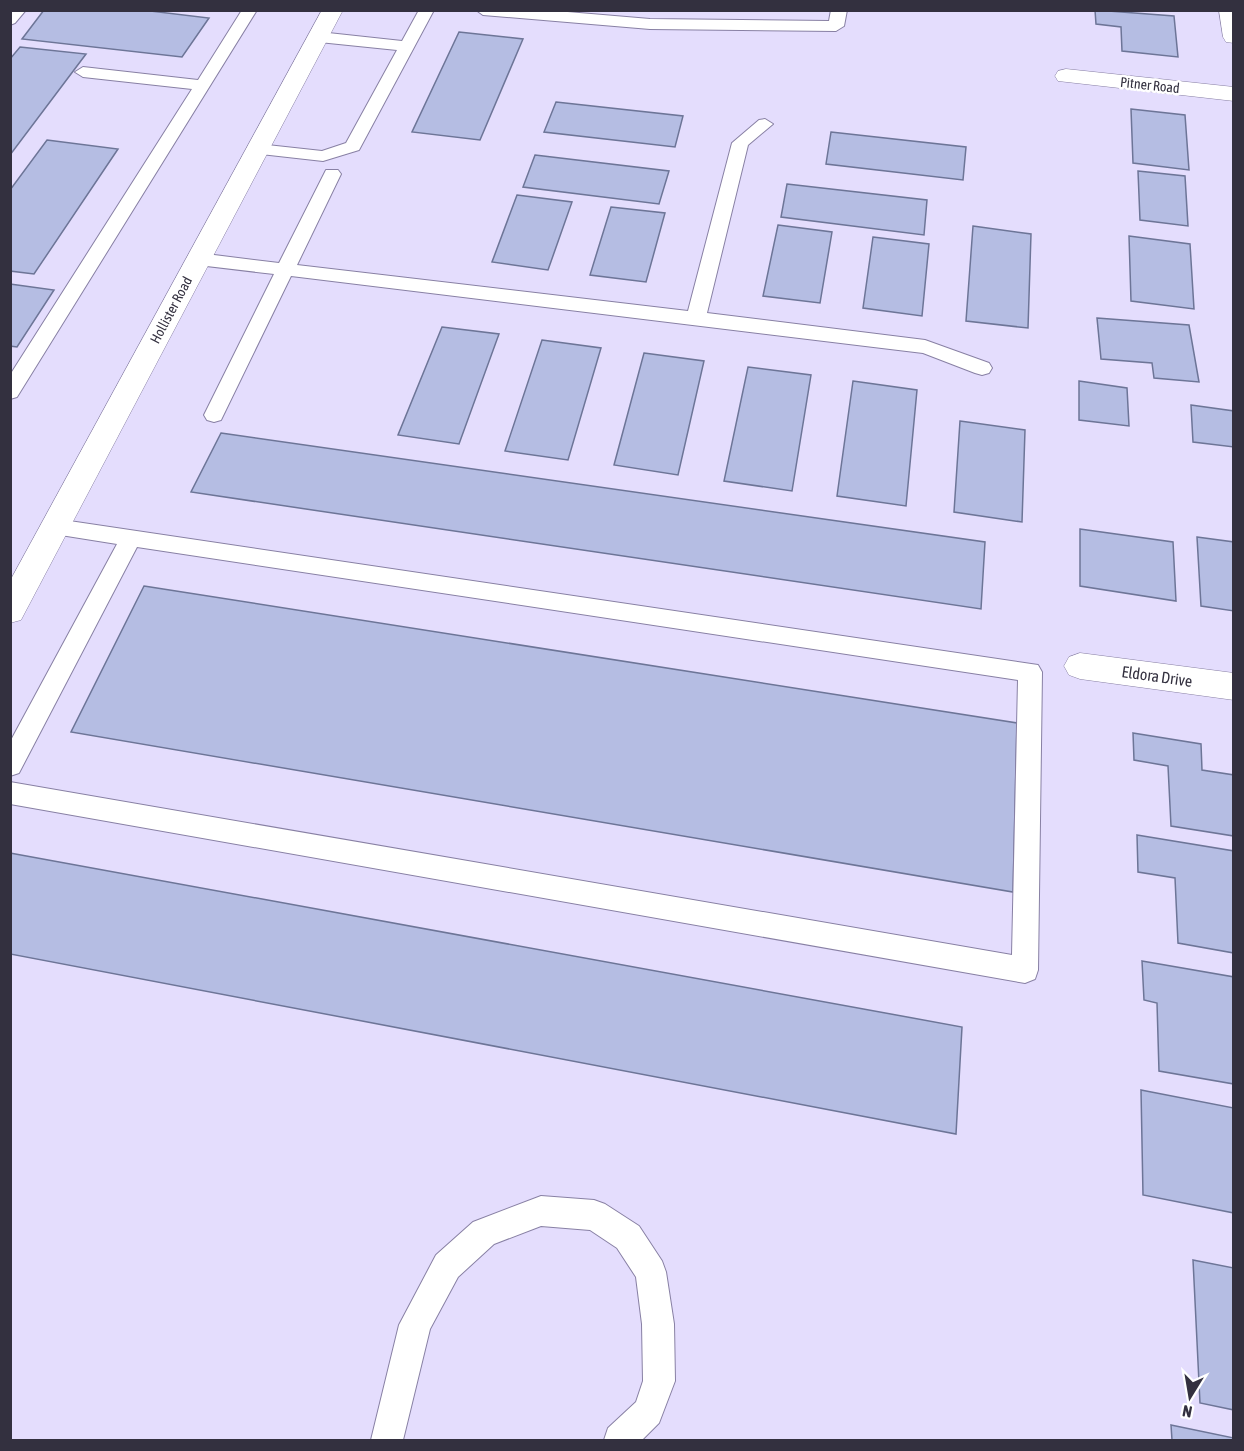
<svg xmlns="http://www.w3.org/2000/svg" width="1244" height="1451" viewBox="0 0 1244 1451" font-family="'Asap Condensed',sans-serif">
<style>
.building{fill:#b5bde3;stroke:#6d7597;stroke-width:1.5}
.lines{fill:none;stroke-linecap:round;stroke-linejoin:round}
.service-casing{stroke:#8880a4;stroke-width:2}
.minor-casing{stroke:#8880a4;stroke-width:1}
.tertiary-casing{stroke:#8880a4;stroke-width:1}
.service{fill:#fff;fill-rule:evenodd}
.minor{fill:#fff;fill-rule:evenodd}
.tertiary{fill:#fff;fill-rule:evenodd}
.labels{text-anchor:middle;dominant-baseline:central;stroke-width:5;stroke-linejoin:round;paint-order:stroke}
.far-street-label{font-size:14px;fill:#33303f;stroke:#fff}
.street-label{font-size:16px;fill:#33303f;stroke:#fff}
</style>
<rect width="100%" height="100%" fill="#e4ddfd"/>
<g class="building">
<polygon points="44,10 142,10 209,18 182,57 22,39"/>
<polygon points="1095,10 1174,16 1178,57 1122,51 1121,27 1096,24"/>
<polygon points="459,32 523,39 480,140 412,132"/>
<polygon points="20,47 86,54 10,155 10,59"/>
<polygon points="556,102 683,116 675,147 544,132"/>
<polygon points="1131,109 1185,115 1189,170 1133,163"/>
<polygon points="831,132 966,147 963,180 826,164"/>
<polygon points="47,140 118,149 34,274 10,271 10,190"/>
<polygon points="535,155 669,171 659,204 523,187"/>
<polygon points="1138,171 1185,176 1188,226 1140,220"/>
<polygon points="787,184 927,200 924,235 781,217"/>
<polygon points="517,195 572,202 548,270 492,262"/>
<polygon points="611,207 665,213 646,282 590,275"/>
<polygon points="778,225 832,232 820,303 763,296"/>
<polygon points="973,226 1031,234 1028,328 966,321"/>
<polygon points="1129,236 1190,244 1194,309 1131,301"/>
<polygon points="873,237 929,244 922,316 863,308"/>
<polygon points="10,284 54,290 17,347 10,346"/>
<polygon points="1097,318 1189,325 1199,382 1154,378 1152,363 1101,359"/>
<polygon points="442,327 499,334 459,444 398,435"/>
<polygon points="542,340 601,348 568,460 505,451"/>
<polygon points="644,353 704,361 678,475 614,465"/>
<polygon points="748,367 811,375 792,491 724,481"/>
<polygon points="853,381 917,390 906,506 837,496"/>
<polygon points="1079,381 1127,388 1129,426 1079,420"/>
<polygon points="1191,405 1234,411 1234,447 1193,442"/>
<polygon points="960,421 1025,430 1022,522 954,512"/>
<polygon points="221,433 985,542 981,609 191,492"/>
<polygon points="1080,529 1173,542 1176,601 1080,586"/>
<polygon points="1197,537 1234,542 1234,611 1201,606"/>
<polygon points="144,586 1017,723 1013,892 71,732"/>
<polygon points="1133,733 1201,744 1202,770 1234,775 1234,836 1171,826 1168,766 1134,760"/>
<polygon points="1137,835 1234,851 1234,953 1178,943 1175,878 1138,872"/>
<polygon points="10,853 962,1027 956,1134 10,954"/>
<polygon points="1142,961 1234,977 1234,1084 1159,1071 1157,1003 1144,1000"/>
<polygon points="1141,1090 1234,1108 1234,1213 1143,1195"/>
<polygon points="1193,1260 1234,1268 1234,1410 1200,1403"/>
<polygon points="1171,1425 1234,1438 1234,1440 1172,1440"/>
</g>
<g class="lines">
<g class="service-casing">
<g id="service">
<polygon points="10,10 26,10 15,23 10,25"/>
<polygon points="242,10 257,10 17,397 10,399 10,375 192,89 83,77 75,72 83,67 198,80"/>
<polygon points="419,10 434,10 359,150 323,161 252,153 249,149 252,145 258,144 322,151 346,143 397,50 319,42 311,37 319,32 402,41"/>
<polygon points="476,10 544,10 650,19 829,21 831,10 847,10 844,26 836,31 650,29 483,15"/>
<polygon points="765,119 773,124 748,145 707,313 925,340 989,363 992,368 989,373 982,375 975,373 923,353 291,276 221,420 214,422 207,420 204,415 274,274 198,265 192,263 189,259 192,255 198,253 279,263 326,170 338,170 341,174 297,265 688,311 732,143 759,120"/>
<polygon points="56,519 1038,665 1042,672 1038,970 1035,979 1025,983 10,804 10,782 1012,955 1018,680 137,547 19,773 10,776 10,742 117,544 48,533 45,527 48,521"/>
<polygon points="541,1196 594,1200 605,1204 639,1226 662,1261 666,1272 674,1324 675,1381 659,1423 642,1440 604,1440 608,1428 636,1402 643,1381 642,1324 636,1277 617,1248 590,1230 541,1226 494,1244 458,1277 430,1329 403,1440 371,1440 399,1325 436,1255 473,1222"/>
</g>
</g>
<g class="minor-casing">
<g id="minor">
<polygon points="1219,10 1234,10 1234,43 1226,42 1223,37"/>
<polygon points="1066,69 1234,87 1234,101 1058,81 1055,76 1058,71"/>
<polygon points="1080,653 1234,673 1234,700 1080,679 1069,675 1064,666 1069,657"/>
</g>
</g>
<g class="tertiary-casing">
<polygon id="tertiary" points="322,10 343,10 21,620 10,623 10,581"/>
</g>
<use href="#service" class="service"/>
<use href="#minor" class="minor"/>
<use href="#tertiary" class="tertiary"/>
</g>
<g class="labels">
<g class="far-street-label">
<text transform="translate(1150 85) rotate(6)">Pitner Road</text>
<text transform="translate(171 310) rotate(-62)">Hollister Road</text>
</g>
<g class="street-label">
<text transform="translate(1157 676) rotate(8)">Eldora Drive</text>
</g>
</g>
<rect width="1244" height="1451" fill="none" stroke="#33303f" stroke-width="24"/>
<g transform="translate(1190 1397) rotate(191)" stroke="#ffffff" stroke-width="4.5" paint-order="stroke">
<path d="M0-4.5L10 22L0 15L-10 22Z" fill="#33303f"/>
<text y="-9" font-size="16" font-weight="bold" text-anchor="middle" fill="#33303f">N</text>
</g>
</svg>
